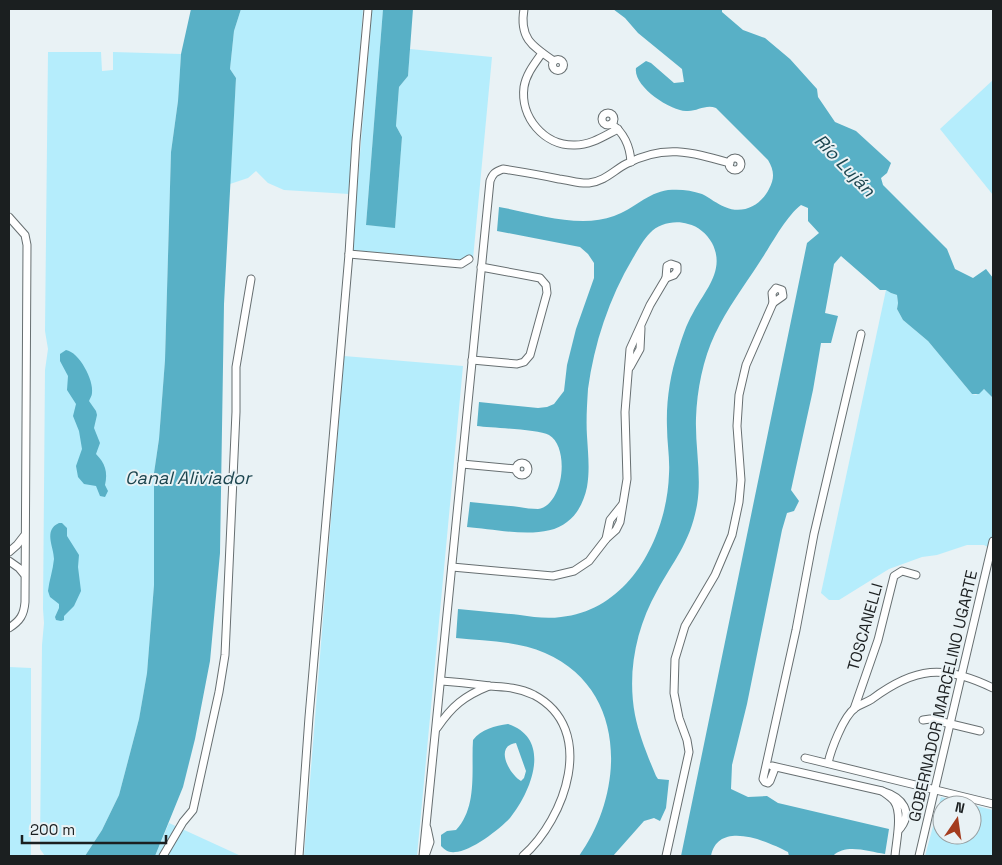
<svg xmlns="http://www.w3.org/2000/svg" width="1002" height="865" viewBox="0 0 1002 865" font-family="'Space Grotesk',sans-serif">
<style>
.green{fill:#b5edfc;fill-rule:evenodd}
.water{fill:#58b0c6;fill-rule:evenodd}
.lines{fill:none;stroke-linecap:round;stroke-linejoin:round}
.minor-casing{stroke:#676f71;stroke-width:9}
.minor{stroke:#fff;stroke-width:7}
.labels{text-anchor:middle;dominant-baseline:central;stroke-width:4;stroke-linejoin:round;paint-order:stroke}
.street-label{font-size:16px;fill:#1b1f20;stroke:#e9f2f5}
.water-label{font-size:18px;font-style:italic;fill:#1c454f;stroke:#e9f2f5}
</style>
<rect width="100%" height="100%" fill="#e9f2f5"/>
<g class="green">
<polygon points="241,9 363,9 349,194 284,190 268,183 256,171 248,178 230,184 236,78 230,69 234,31"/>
<polygon points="372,9 383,9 366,225 395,227 402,137 396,126 399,87 408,76 410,49 492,57 473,259 460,260 352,250"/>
<polygon points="48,52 101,52 102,71 113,70 113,52 181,54 178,101 171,152 165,360 159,439 154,473 154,585 147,673 139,719 119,795 102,830 85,856 45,856 40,849 42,645 44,623 43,609 45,370 48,349 45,331"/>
<polygon points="993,80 993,195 940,129"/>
<polygon points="886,290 891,293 897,295 898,303 897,309 903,320 928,341 972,394 976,395 984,389 993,398 993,550 984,545 967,545 937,555 922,557 889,569 839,600 829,600 821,593"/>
<polygon points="344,356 463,366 417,856 304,856"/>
<polygon points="9,667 31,668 31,856 9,856"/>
<path d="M941 797 993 810V856H925ZM942 805H972V835H942Z"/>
<polygon points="169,823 241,856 155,856"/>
</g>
<g class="water">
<polygon points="191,9 241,9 234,31 230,69 236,78 224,304 220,553 210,661 195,739 183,787 155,856 85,856 102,830 119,795 139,719 147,673 154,585 154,473 159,439 165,360 171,152 178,101 181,54"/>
<polygon points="383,9 413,9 408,76 399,87 396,126 402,137 395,228 366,225"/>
<path d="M613 9H722V12L743 30 765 38 790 59 817 89 818 97 835 122 856 131 891 163 887 173 881 178 883 185 947 249 955 269 973 278 986 269 993 278V398L984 389 979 394H972L928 341 903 320 897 309 898 303 897 295 891 293 886 290H880L841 256 834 264 825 313 838 316 831 343H821L813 390 791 490 799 501 794 511 787 513 782 530 747 704 732 765 731 789 748 797 767 796 778 803 889 829 885 854C869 852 846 843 833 856H789L788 852C767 841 718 820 711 856H681L807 243 819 233 808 221V208L801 205C786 216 770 247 759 263 744 286 727 309 715 334 703 359 697 390 696 418 695 448 702 476 697 505 690 543 674 560 657 591 636 628 627 673 635 715 639 735 648 757 656 776L658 779 669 780 666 808 660 821 654 818 644 821 613 856H579C625 792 628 689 545 653 518 641 485 641 456 638L458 609C479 611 499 613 520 615 533 617 547 619 561 617 630 610 667 536 669 474 670 458 667 443 667 427 666 402 670 375 678 351 682 338 686 325 693 313 705 290 726 270 712 243 707 234 698 226 688 224 676 220 659 223 650 233 643 240 638 250 633 258 609 298 594 344 588 389 587 405 586 421 587 436 588 453 590 470 587 487 584 501 578 514 567 522 544 541 496 529 467 527L470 502C486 504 502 505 519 507 525 508 532 509 538 509 564 505 570 447 549 435 538 429 492 428 477 426L479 402 538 408 547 407 554 404 564 391 567 365 576 329 594 278V263L588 254 580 247 497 231 499 207C534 213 579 229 614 216 634 209 647 193 668 190 680 189 691 190 702 194 710 198 717 204 725 207 743 215 761 205 769 189 775 178 774 170 768 160L716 108C705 104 697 112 686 111 669 110 633 86 636 68L646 61 651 63 674 83 684 82 682 69 638 33 625 18Z"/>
<path d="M66 350C79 352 94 380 92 393 92 396 90 398 89 401L96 411 97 415 94 428 100 443 96 454C105 463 108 472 105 485L108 491 105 497 100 496 96 486 84 484 78 477 76 466 82 449 79 431 73 416 76 404 67 390 68 376 60 361V354Z"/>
<path d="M59 523H62L67 528V536L79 555 78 567 81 591 74 606 64 616V620L61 621 56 620 55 617 59 608V604L50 597 48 591C49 581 53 570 54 559 54 547 43 530 59 523Z"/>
<path d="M508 724C553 739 531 792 510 818 500 829 470 852 455 852 449 853 445 850 441 846V835L447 831 456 830C478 807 471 769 473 740 481 729 495 726 508 724ZM516 743 526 771 524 778 521 781C509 774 494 746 516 743Z"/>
</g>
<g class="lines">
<g class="minor-casing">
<g id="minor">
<path d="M524 9C519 38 532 46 554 61"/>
<path d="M542 53C535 63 526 74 524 87 520 117 544 146 575 145 591 145 604 136 618 129"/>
<circle cx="558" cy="65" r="5.5"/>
<circle cx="608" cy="119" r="6"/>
<path d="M611 124C624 132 630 147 631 162"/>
<circle cx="735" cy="164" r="6"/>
<path d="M9 217 25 235 27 245 25 602C24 615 20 621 9 628"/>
<polyline points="349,254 461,264 469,259"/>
<polygon points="671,264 677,266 677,271 674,275 666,278 667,266"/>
<polygon points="776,288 782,290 783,296 773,303 772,293"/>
<polyline points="472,360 517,364 524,362 530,355 547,293 546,285 540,278 481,267"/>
<polyline points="630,367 640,349 641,328"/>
<circle cx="522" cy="469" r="6"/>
<polyline points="462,464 516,469"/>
<polyline points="606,539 610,520 622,505"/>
<polyline points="9,552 17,545 24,536"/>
<polyline points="9,561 19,568 24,574"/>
<polyline points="452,567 553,576 574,571 589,561 606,539 616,530 620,522 627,479 625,412 630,349 650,305 666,278"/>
<path d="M441 681C457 682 474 684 490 686 506 687 520 688 534 695 598 729 565 819 523 856"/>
<polyline points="854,709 878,640 894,576 902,571 916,575"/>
<polyline points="923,720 930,719 980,731"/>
<path d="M437 728C452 706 464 696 489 686"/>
<polyline points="805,758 993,804"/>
<path d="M828 763C831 750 843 717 855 708 860 704 866 703 872 699 915 667 944 664 993 688"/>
<polyline points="772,766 882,791"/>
<polyline points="775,768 770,781 768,783 765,782 763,779 796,630 814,534 861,334"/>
<polyline points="163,856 183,822 193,810 219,692 225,655 236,412 236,367 251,279"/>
<polyline points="299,856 309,717 349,254 356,141 368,9"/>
<path d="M423 856 490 181C493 173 495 172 503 169 522 172 540 175 559 179 569 180 580 184 589 183 605 181 613 171 626 164 664 144 691 152 730 163"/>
<polyline points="425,856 430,842 427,828"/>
<polyline points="666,856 689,752 687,740 679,718 674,693 675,659 685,626 715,575 732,535 739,502 741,480 737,426 739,395 746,365 773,303"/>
<path d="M895 856C896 842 903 813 894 801 891 797 886 794 882 791 902 797 915 812 898 831"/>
<polyline points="919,856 993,541"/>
</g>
</g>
<use href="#minor" class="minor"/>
</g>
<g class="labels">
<g class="street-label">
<text transform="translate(865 627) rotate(-74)">TOSCANELLI</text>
<text transform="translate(943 696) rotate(-77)">GOBERNADOR MARCELINO UGARTE</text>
</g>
<g class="water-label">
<text transform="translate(845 165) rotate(46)">Río Luján</text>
<text x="188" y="477">Canal Aliviador</text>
</g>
</g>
<rect width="1002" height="865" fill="none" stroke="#1b1f20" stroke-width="20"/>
<g transform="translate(957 820) rotate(13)"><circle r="24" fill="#e9f2f5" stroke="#979ea0"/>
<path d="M0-4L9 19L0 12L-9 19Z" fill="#a43c1e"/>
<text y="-8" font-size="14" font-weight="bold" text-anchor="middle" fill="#1b1f20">N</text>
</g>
<path d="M22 835v8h144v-8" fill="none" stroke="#1b1f20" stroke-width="2.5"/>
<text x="30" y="835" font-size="15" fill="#1b1f20" stroke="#e9f2f5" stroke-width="4" paint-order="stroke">200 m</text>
</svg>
